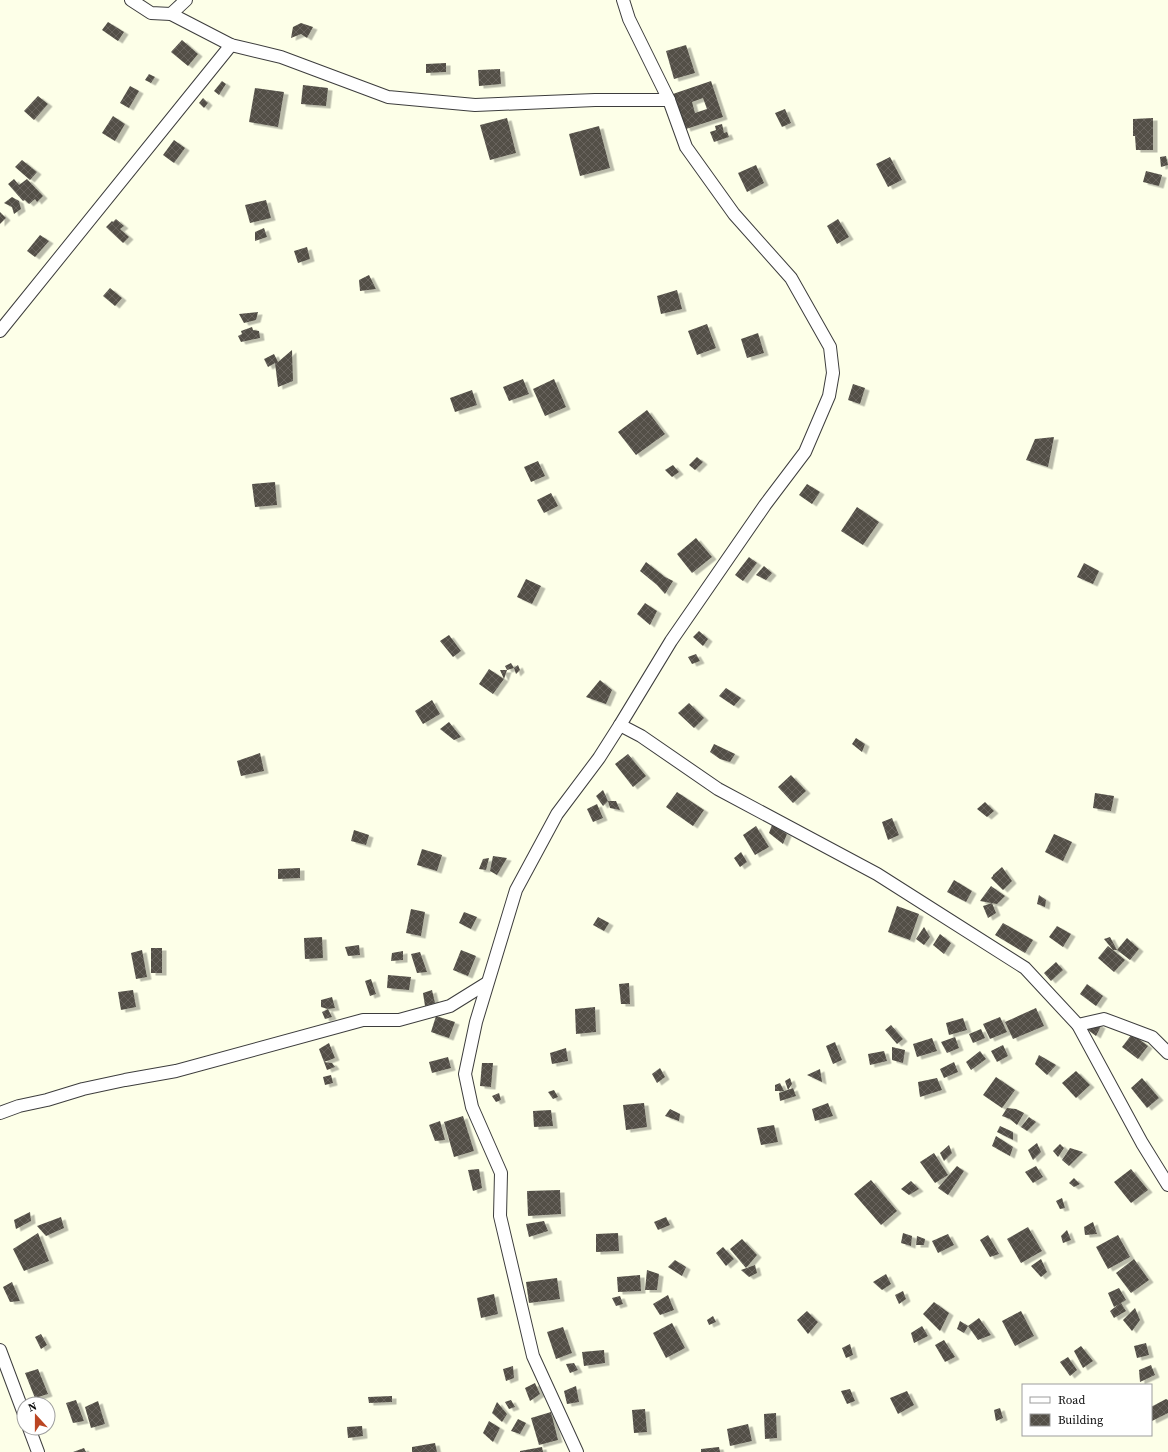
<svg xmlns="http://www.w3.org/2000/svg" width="1168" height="1452" viewBox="0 0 1168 1452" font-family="'Source Serif 4',serif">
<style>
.building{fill:url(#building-cross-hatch);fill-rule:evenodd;filter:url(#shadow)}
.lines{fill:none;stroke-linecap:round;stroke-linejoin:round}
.minor-casing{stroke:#3d3d3d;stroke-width:14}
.minor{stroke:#fff;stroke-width:12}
</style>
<defs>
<pattern id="building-cross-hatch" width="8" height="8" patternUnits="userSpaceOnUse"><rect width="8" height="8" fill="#534f47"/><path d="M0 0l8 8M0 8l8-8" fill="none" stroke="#67645d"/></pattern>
<filter id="shadow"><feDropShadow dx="4.5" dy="2.5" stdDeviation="0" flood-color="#0004"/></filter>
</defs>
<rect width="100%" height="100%" fill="#fdffe8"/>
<g class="building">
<polygon points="108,22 124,32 118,41 102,30"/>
<polygon points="301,23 313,27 307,38 301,34 291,38 293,27"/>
<polygon points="182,40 198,54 188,66 171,52"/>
<polygon points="686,45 695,73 674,79 666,51"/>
<polygon points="446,63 446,72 426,73 426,64"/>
<polygon points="500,69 501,84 479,86 478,70"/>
<polygon points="149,74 155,77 151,83 145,80"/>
<polygon points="222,81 226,84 219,95 214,91"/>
<path d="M711 81 723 117 686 129 680 112 674 114 667 96ZM703 98 707 109 695 113 692 102Z"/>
<polygon points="303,85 328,88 326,106 301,104"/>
<polygon points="130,86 139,91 129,108 120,103"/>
<polygon points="255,88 284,92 278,127 249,122"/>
<polygon points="38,96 48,104 34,120 24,111"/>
<polygon points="203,98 208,103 204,108 199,103"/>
<polygon points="785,109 791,123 782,127 775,113"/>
<polygon points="113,116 125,124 115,141 102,133"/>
<polygon points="507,118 516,153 490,160 480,125"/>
<polygon points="1153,118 1153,150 1136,150 1135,136 1133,136 1133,119"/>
<polygon points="722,124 724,133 727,132 729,137 714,142 710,132 716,130 715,126"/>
<polygon points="599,126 610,168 580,176 569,134"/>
<polygon points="174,140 185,148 174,163 163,155"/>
<polygon points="1166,156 1168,165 1161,167 1160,157"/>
<polygon points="890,157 902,180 888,187 876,164"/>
<polygon points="22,160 37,172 30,180 15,167"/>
<polygon points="756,165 764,183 747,192 738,173"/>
<polygon points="1146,171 1162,175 1159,186 1143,182"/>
<polygon points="14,179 19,185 27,179 43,196 37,202 35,199 29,204 25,200 23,201 8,184"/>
<polygon points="12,197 19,201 21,209 14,214 12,207 4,203"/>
<polygon points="266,200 271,218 250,223 245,205"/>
<polygon points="0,212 6,218 0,224"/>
<polygon points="116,219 124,226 120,229 129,237 123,243 106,227 112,221 113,222"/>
<polygon points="838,219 849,237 837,244 827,226"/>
<polygon points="264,228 267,237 255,241 255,232"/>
<polygon points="40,235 49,241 35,257 27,251"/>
<polygon points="307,247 310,259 298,263 294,251"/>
<polygon points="369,275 376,289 360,291 359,280"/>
<polygon points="110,288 122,298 115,306 103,296"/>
<polygon points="677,290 682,309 661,314 657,296"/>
<polygon points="258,312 256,320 244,323 239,314"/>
<polygon points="707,324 716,348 697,355 688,331"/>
<polygon points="252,327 253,330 259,331 260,338 241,342 238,336 242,334 241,331"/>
<polygon points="758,333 764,353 747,358 741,339"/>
<polygon points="292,350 293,381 278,387 275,363 268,367 264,359 274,354 278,362"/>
<polygon points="523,379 529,394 509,401 503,387"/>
<polygon points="554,379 566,407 545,416 533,389"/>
<polygon points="853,384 865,388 860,404 848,400"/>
<polygon points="472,390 477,405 455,412 450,398"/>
<polygon points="647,410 665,434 636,455 618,432"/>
<polygon points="1054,437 1048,467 1026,460 1035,439"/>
<polygon points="697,457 703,462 695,470 689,465"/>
<polygon points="538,461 545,476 531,482 524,467"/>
<polygon points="673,465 679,472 672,477 665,470"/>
<polygon points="275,482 277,505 255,507 252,484"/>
<polygon points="807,484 820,492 812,504 799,495"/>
<polygon points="551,493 558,506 544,513 537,500"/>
<polygon points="857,507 879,522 863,545 841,531"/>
<polygon points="696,538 712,557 692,573 677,554"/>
<polygon points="749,557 757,563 743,581 735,575"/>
<polygon points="646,562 665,577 673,581 665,594 657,585 640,571"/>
<polygon points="1084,563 1099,571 1093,584 1077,577"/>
<polygon points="764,566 772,573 766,580 756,575"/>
<polygon points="526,579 541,586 532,604 517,597"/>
<polygon points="645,603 657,611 650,625 637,614"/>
<polygon points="699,631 708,639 703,646 693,637"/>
<polygon points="449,635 461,651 453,657 440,641"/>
<polygon points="696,654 700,661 692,664 688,657"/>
<polygon points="511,663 514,668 507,670 505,666"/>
<polygon points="518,665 520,670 516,674 514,668"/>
<polygon points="489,669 504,679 500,670 507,670 504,679 493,694 479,684"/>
<polygon points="600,680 612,690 606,704 586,697"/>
<polygon points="726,688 741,698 734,706 719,696"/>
<polygon points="432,700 440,714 423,724 415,711"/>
<polygon points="689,703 704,718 694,728 678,713"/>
<polygon points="449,722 461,737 454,740 440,729"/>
<polygon points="856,738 865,744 862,752 852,744"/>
<polygon points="714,744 735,754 730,762 720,759 710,752"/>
<polygon points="260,753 264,771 241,776 237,761"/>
<polygon points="628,754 646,776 633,787 615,764"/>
<polygon points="791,775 806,791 793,803 778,787"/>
<polygon points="603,790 608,801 603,806 596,796"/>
<polygon points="677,792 704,810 693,826 666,807"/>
<polygon points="1095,793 1114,796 1111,811 1093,808"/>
<polygon points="608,801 616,801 620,810 610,808"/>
<polygon points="985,802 994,811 987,817 977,809"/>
<polygon points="597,804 603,818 593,822 587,809"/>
<polygon points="892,818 899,835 888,840 882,822"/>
<polygon points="772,825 787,834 783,844 769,833"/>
<polygon points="756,826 769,847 755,855 743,835"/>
<polygon points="354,830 369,835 366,845 351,841"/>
<polygon points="1054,834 1072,842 1063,861 1045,852"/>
<polygon points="422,849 442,855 437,871 417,865"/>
<polygon points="741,852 747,862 740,867 734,858"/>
<polygon points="493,856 507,858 497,875 490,871"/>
<polygon points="489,858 486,870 479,869 483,859"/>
<polygon points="1002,867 1012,881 1003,890 991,878 993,876 993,875"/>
<polygon points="300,868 300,878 278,879 278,869"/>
<polygon points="954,880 972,891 966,902 947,892"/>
<polygon points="991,886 1005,896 997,904 980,901"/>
<polygon points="1039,895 1046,900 1045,907 1037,904"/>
<polygon points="992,903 996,913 988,918 983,906"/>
<polygon points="897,906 919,914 910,940 888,932"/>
<polygon points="411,909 425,912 421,936 406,933"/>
<polygon points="464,912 477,917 471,929 459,923"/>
<polygon points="598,917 609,923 604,931 593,925"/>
<polygon points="1003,923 1033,940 1025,953 995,935"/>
<polygon points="1057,926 1071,934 1063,947 1049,937"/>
<polygon points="924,927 930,937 924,945 916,939"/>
<polygon points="940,934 951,943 944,954 933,945"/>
<polygon points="322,937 323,958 305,959 304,938"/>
<polygon points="1110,937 1117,950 1113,950 1104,939"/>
<polygon points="1127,938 1139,949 1130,960 1117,950"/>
<polygon points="359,945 360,955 348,956 345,947"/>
<polygon points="1108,946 1125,960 1114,972 1098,958"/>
<rect x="151" y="948" width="11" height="25"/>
<polygon points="142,950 147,977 136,979 131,953"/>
<polygon points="461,950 476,956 468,976 453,970"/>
<polygon points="403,951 403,960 391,961 392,953"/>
<polygon points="420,952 427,972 417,973 411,954"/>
<polygon points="1056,962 1063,970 1051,981 1044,973"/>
<polygon points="388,975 411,977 409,990 387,988"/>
<polygon points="371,979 376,994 370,996 365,981"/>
<polygon points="629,983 630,1004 621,1004 619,984"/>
<polygon points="1087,984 1103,996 1096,1006 1080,994"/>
<polygon points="133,990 136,1007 121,1010 118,992"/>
<polygon points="432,990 435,1003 425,1006 423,993"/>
<polygon points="332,997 335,1008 328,1009 332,1017 325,1019 322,1012 328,1009 321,1007 321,1000"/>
<polygon points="595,1007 596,1032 576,1034 575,1009"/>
<polygon points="1036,1008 1044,1026 1013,1039 1005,1022"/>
<polygon points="436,1016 455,1022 449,1038 431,1032"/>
<polygon points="1000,1017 1007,1032 990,1039 983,1024"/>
<polygon points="963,1018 967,1030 949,1035 946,1023"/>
<polygon points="1093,1021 1101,1026 1096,1036 1088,1030"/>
<polygon points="891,1025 903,1039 897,1044 885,1030"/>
<polygon points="981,1029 985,1038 973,1043 969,1034"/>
<polygon points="1132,1034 1148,1046 1138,1059 1122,1047"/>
<polygon points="955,1037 959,1048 947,1053 941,1042"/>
<polygon points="932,1038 937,1051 917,1057 913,1044"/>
<polygon points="835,1042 842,1060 833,1064 826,1046"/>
<polygon points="329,1043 335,1058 324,1062 319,1049"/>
<polygon points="1003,1045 1008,1056 997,1062 991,1051"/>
<polygon points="892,1047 905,1050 903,1063 892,1060"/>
<polygon points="566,1048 568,1061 552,1064 550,1053"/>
<polygon points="884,1051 887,1061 870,1065 868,1054"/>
<polygon points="980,1051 986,1059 971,1070 966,1062"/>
<polygon points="1039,1055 1056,1065 1047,1075 1035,1064"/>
<polygon points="448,1057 451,1068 432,1073 429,1062"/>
<polygon points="324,1062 332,1063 335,1067 327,1070"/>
<polygon points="954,1062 958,1072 944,1078 940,1069"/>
<polygon points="482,1063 493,1063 491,1087 480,1086"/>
<polygon points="660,1068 665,1077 657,1083 652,1074"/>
<polygon points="820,1069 822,1082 807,1075"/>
<polygon points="1076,1071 1090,1085 1076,1098 1062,1083"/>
<polygon points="331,1075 333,1083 325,1085 323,1077"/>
<polygon points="996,1077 1015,1090 1002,1108 983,1095"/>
<polygon points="790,1078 792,1084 788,1090 785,1081"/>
<polygon points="937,1078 942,1090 920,1097 918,1082"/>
<polygon points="1142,1078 1159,1098 1147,1108 1131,1088"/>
<polygon points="780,1083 784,1091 775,1091 775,1085"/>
<polygon points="793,1088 796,1096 780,1101 779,1093"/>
<polygon points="554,1090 558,1097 553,1099 548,1092"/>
<polygon points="499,1093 501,1100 496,1102 492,1096"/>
<polygon points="644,1103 647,1127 626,1130 623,1105"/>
<polygon points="828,1103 833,1116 815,1121 812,1109"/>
<polygon points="1007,1108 1016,1109 1024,1113 1017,1125 1010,1119 1002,1116"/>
<polygon points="670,1109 680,1114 679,1121 665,1116"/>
<polygon points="551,1110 553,1126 534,1127 533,1111"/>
<polygon points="463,1116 474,1151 454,1157 444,1122"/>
<polygon points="1029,1117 1036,1122 1027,1131 1021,1127"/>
<polygon points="440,1121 445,1140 435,1141 429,1125"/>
<polygon points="774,1125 778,1142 761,1145 757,1128"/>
<polygon points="1000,1126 1013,1132 1013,1140 997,1132"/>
<polygon points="996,1136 1013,1147 1010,1156 992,1146"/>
<polygon points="1037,1143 1041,1152 1033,1160 1028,1150"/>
<polygon points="1060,1144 1064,1148 1058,1157 1053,1151"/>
<polygon points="949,1145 952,1153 944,1161 940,1153"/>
<polygon points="1070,1148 1083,1152 1069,1166 1062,1160"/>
<polygon points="934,1153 948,1175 935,1183 920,1162"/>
<polygon points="957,1166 964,1171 948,1195 938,1188"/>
<polygon points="1036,1166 1043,1177 1033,1183 1025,1172"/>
<polygon points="479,1169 482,1188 473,1191 468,1170"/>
<polygon points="1131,1169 1148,1190 1131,1203 1114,1182"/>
<polygon points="1074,1178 1080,1184 1074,1187 1069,1183"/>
<polygon points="871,1180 897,1211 881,1225 854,1194"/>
<polygon points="911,1181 919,1189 909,1195 901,1189"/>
<polygon points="560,1190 561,1214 528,1216 527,1191"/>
<polygon points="1062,1198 1065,1208 1060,1209 1056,1201"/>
<polygon points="30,1212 31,1221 16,1229 14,1220"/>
<polygon points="61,1217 64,1228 46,1236 37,1226"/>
<polygon points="666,1217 670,1225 658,1230 654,1222"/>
<polygon points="544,1221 548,1231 529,1237 526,1224"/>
<polygon points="1093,1222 1097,1234 1085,1235 1084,1227"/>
<polygon points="1028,1227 1042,1251 1021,1263 1007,1239"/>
<polygon points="1067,1230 1071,1240 1063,1243 1061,1236"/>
<polygon points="38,1233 49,1261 24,1271 13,1249"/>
<polygon points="618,1233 619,1251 596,1252 596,1234"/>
<polygon points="903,1233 912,1236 911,1246 901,1243"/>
<polygon points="948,1234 954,1245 938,1253 932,1241"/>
<polygon points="988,1235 999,1254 990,1257 980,1240"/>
<polygon points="1118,1235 1130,1257 1108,1269 1096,1247"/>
<polygon points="917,1236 925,1239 924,1245 916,1245"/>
<polygon points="742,1239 757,1255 746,1268 730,1249"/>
<polygon points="723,1247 734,1259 726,1266 716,1253"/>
<polygon points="1041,1259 1047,1272 1041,1277 1031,1266"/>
<polygon points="1134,1259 1149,1280 1131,1293 1116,1273"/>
<polygon points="675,1260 686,1267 682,1276 668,1267"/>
<polygon points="755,1265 757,1273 749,1277 741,1270"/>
<polygon points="647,1270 659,1274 657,1290 645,1290"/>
<polygon points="886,1274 891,1284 882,1290 873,1282"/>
<polygon points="640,1275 641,1291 618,1292 617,1277"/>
<polygon points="557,1278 560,1299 529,1303 526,1282"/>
<polygon points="12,1282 20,1301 10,1302 3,1287"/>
<polygon points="1119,1288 1126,1300 1121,1303 1126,1311 1114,1318 1110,1311 1119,1304 1114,1307 1108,1293"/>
<polygon points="903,1291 906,1299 899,1304 895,1295"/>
<polygon points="494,1294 498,1314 481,1318 477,1298"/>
<polygon points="668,1295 674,1310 660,1315 653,1304"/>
<polygon points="620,1296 623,1304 616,1306 612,1298"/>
<polygon points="934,1302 949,1313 940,1331 923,1314"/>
<polygon points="1135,1308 1140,1320 1132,1331 1123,1320"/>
<polygon points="807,1311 818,1322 808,1334 797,1320"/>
<polygon points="1021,1311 1034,1336 1015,1346 1002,1321"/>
<polygon points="713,1316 716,1322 709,1325 707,1320"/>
<polygon points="979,1318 991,1335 978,1340 968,1326 964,1333 957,1329 960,1321 968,1326"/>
<polygon points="672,1323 685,1348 666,1358 653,1333"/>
<polygon points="922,1326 928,1336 914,1343 911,1333"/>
<polygon points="563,1327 572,1353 556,1359 547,1332"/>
<polygon points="41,1334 47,1345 41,1349 35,1337"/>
<polygon points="944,1340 955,1357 945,1362 935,1345"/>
<polygon points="1146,1343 1149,1355 1137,1358 1134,1346"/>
<polygon points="850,1344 853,1355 846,1358 842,1348"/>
<polygon points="1081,1346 1093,1361 1083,1368 1074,1351"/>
<polygon points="604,1350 605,1363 584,1366 582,1352"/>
<polygon points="1068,1357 1077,1370 1070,1376 1060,1362"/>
<polygon points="574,1363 578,1370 570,1373 566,1364"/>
<polygon points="1151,1365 1155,1375 1140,1382 1139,1370"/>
<polygon points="513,1366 514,1378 506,1381 503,1369"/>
<polygon points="38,1369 48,1394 35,1398 25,1373"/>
<polygon points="535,1383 540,1394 530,1401 525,1388"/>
<polygon points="576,1386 579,1402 567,1404 564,1391"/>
<polygon points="850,1389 855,1401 847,1404 841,1391"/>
<polygon points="907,1391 914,1405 898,1414 890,1398"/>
<polygon points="392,1396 392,1402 369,1403 368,1397"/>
<polygon points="1166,1399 1168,1400 1168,1413 1152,1421 1151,1419 1151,1407"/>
<polygon points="76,1400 84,1421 73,1423 66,1403"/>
<polygon points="511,1400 515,1407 509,1409 505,1402"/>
<polygon points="98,1401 105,1424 91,1428 85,1407"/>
<polygon points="497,1402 507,1414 502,1422 492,1413"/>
<polygon points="1000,1408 1003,1418 996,1421 994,1410"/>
<polygon points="645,1409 647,1432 634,1433 632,1410"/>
<polygon points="551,1412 558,1440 539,1445 531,1418"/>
<polygon points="776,1413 777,1438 765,1439 764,1414"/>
<polygon points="518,1419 526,1423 520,1434 511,1431"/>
<polygon points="489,1421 500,1428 493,1442 483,1433"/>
<polygon points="748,1424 752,1441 730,1446 727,1429"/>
<polygon points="362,1426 363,1436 348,1438 347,1427"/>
<polygon points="435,1443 437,1452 412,1452 412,1447"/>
<polygon points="542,1447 543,1452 520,1452 520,1451"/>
<polygon points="719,1447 720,1452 701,1452 701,1449"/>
<polygon points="84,1448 86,1452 73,1452"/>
</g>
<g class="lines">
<g class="minor-casing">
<g id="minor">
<polyline points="131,0 151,13 171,14 231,45 281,57 388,97 475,105 595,100 669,100 686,147 734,214 791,278 830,347 833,373 829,396 805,452 765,505 671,641 620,725 641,736 718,789 877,874 1025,968 1078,1025 1142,1143 1168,1185"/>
<polyline points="623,0 629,19 669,100"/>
<polyline points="171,14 186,0"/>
<polyline points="0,331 231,45"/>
<polyline points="1078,1025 1104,1019 1152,1037 1168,1053"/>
<polyline points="0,1113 19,1106 47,1100 83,1089 125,1080 176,1071 363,1020 399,1020 450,1006 487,983"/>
<polyline points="0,1350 24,1414"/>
<polyline points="29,1428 38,1452"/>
<polyline points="577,1452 533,1356 500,1216 501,1173 472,1107 465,1074 476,1022 516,890 557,814 599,758 620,725"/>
</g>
</g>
<use href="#minor" class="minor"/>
</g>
<rect x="1022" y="1384" width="130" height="52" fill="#ffffff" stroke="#9d9d9d"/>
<rect x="1030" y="1397" width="20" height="6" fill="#ffffff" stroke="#9d9d9d"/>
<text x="1058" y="1404" font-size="12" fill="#0a0a0a">Road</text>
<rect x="1030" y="1414" width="20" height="12" fill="url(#building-cross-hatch)" stroke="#9d9d9d"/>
<text x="1058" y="1424" font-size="12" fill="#0a0a0a">Building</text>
<g transform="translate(36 1416) rotate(339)"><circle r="19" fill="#ffffff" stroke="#9d9d9d"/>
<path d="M0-3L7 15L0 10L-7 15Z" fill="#bb4522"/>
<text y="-6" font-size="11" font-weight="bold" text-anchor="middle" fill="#0a0a0a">N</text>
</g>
</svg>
